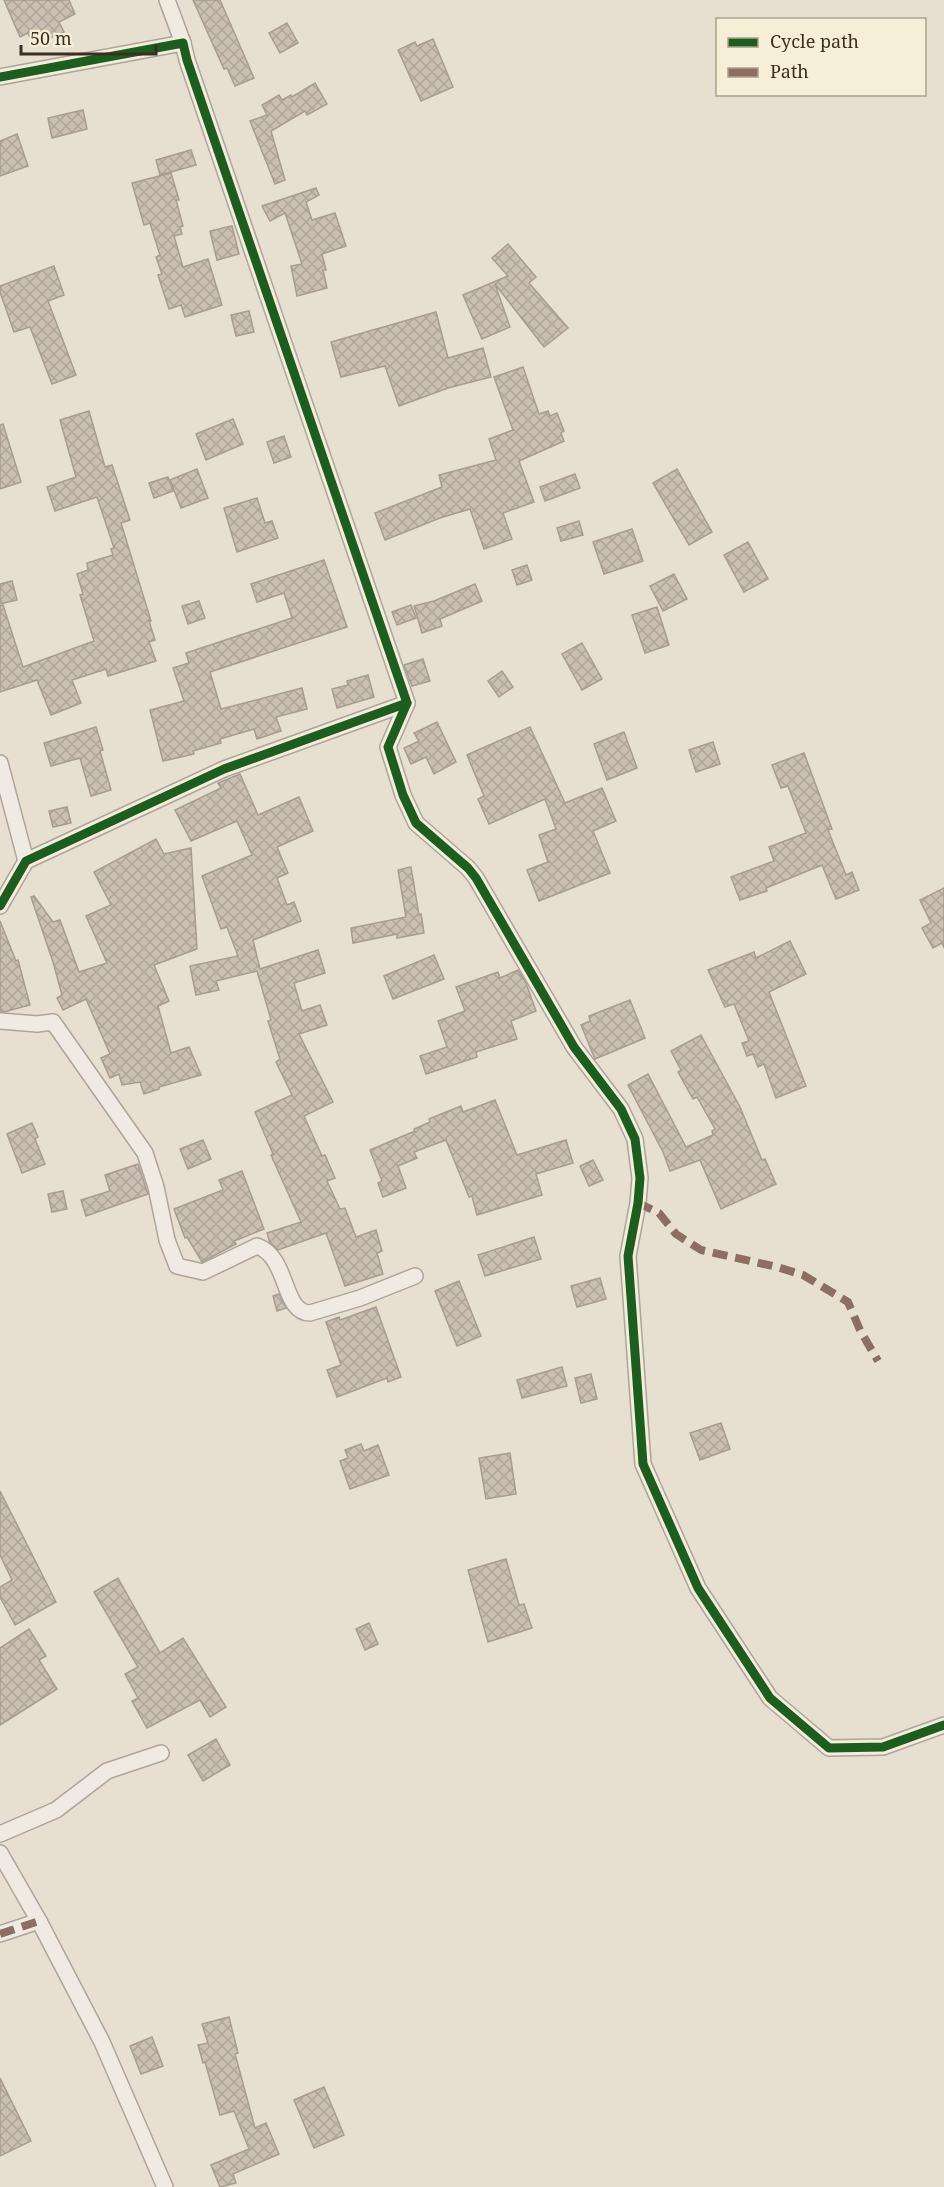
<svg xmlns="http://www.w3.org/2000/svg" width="944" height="2187" viewBox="0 0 944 2187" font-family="'Noto Serif',serif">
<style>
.building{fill:url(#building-cross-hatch);stroke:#a89c90;stroke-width:1.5}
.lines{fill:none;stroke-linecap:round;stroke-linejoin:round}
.minor-casing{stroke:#ada599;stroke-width:18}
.minor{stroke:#efebe3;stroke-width:15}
.quiet{stroke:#8d6e63;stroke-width:8;stroke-dasharray:15 8;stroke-linecap:butt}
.cycleway-casing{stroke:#f7eed8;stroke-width:13}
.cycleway{stroke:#1b5e20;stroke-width:9}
</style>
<defs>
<pattern id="building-cross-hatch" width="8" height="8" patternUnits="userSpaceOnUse" patternTransform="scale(1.5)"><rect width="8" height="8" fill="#cbbfb2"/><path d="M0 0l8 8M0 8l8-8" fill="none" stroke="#afa499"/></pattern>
</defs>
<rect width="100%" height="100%" fill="#e7e0d1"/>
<g class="building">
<polygon points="4,0 69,0 75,14 59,22 64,32 33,46 28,33 20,37"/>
<polygon points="193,0 220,0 254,78 235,86 227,68 224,69"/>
<polygon points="287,23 298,43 280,53 269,33"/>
<polygon points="433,39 453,87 421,101 398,50 415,42 417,46"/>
<polygon points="315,83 327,104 307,115 305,111 271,131 285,180 275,184 250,121 267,115 262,105 279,95 282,100 291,95 292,97"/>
<polygon points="83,110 87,129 52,138 48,118"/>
<polygon points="17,134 28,166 0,176 0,141"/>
<polygon points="191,150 196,165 160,175 156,160"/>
<polygon points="171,173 179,200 176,200 183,226 180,227 182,234 174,236 183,267 208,259 222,305 185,317 181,305 169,309 158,275 162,274 156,257 160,255 150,223 144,225 132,183"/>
<polygon points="316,188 319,195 306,202 312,220 335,213 346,246 322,254 326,270 323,270 327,288 297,296 291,266 302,264 285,213 270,221 262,206"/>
<polygon points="232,226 239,254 217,260 210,231"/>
<polygon points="508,244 536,277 529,283 568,328 544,347 495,284 510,327 482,339 463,295 508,276 492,258"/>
<polygon points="54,266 64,295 48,301 76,375 52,384 30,327 14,332 0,292 0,286"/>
<polygon points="249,311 254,332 236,336 231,315"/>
<polygon points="436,312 448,358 483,348 491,377 448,388 399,406 385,366 341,377 331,342"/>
<polygon points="523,367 539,414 548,411 550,416 557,413 564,431 561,433 564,441 519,461 534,502 503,513 512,539 484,549 470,509 440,518 385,540 375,513 442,487 439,475 496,460 489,439 513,430 494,377"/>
<polygon points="89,411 105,467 112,465 130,520 121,523 151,621 149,621 155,640 149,642 156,661 108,676 106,669 72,680 81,703 51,715 37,680 0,692 0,606 3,605 23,667 94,641 80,595 83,594 77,574 88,570 87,563 113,555 111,549 114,548 97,497 55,511 47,487 76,477 60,420"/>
<polygon points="233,419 243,444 206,460 196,434"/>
<polygon points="3,424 21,482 0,489 0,425"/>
<polygon points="284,436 291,457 274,463 267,442"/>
<polygon points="197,469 208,498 181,508 170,480"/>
<polygon points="677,469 712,532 689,545 653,483"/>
<polygon points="575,474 580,488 545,501 540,487"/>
<polygon points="168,477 173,491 154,498 149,483"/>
<polygon points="257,498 265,523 272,521 278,538 237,552 224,508"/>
<polygon points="579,521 583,535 561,541 557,528"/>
<polygon points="632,529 643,561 604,574 593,542"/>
<polygon points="748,542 768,579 744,592 724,555"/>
<polygon points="324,560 347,627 210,672 221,709 302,688 307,709 276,717 281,731 257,739 254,729 220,739 221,743 193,751 194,754 163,761 150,710 184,701 173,668 189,663 186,653 292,618 284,593 257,602 251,584"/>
<polygon points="527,565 532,580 517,585 512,570"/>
<polygon points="674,574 687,599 663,611 650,586"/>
<polygon points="12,581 17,600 0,604 0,584"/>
<polygon points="475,584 482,601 440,619 442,626 422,633 414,606 434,601"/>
<polygon points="199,601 205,618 188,624 182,606"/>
<polygon points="411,605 416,618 397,625 392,612"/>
<polygon points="657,607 669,645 645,653 632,615"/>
<polygon points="582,643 602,679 582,690 562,654"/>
<polygon points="423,659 430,681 412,686 404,665"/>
<polygon points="502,671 513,687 499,697 488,681"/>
<polygon points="368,675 374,697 337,708 332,689 348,685 347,681"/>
<polygon points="437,722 456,762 434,774 426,757 411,764 404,748 419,741 414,733"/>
<polygon points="96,727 103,750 100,751 111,790 91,796 80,758 51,766 44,743"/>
<polygon points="530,727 565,803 602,788 616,821 593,831 610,873 539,901 527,870 548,862 539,835 556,829 545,799 489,824 478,799 484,796 467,755"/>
<polygon points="624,732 637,768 607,780 594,744"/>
<polygon points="713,742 720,764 696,772 689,750"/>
<polygon points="804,753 832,829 828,830 846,875 852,872 859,890 836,899 822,865 766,888 767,891 740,900 731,877 774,861 769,847 806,833 788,786 781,788 772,765"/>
<polygon points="240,774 258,815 299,797 313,831 277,847 288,873 277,878 287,905 294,902 301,921 253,940 260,969 318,950 325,973 294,983 302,1011 320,1005 327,1025 299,1034 333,1102 304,1116 322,1156 325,1155 335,1178 327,1181 340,1209 345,1208 356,1237 376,1230 382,1251 377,1253 383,1274 345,1286 326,1233 278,1250 270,1243 267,1233 301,1222 271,1155 273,1154 255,1112 292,1095 276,1062 280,1059 268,1021 271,1020 257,971 216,981 219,990 196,995 190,966 238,956 227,927 221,929 202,876 252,855 237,821 191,841 175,810 221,788 218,783"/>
<polygon points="67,807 71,823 53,827 49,811"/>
<polygon points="156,839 164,854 191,848 197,949 154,965 169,1001 158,1006 171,1053 189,1047 201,1075 159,1087 159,1089 144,1094 140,1082 122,1085 119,1074 110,1078 101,1058 110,1054 86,999 63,1010 57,998 62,995 53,962 31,897 34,896 53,922 60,920 79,972 107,963 86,916 111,905 94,872"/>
<polygon points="411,867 419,915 421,914 424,933 397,938 397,934 353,943 351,928 406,917 398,870"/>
<polygon points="944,888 944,948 942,943 933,948 922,928 931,923 920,900"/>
<polygon points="0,921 16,961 18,960 30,1005 4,1012 0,1011"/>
<polygon points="790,941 806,974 769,992 806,1086 776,1098 764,1064 758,1067 753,1054 747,1056 742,1043 749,1041 734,1004 725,1007 708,970 754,952 756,958"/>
<polygon points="434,955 444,979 393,999 384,976"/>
<polygon points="518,970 526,983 536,1011 511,1021 517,1039 476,1052 477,1057 426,1074 420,1056 447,1047 438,1021 465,1011 456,987 498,972 500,978"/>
<polygon points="630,1000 645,1038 595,1059 581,1025 590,1021 589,1016"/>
<polygon points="701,1035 740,1107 762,1160 765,1159 776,1184 721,1209 700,1160 670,1171 663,1152 628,1085 648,1074 686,1147 713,1135 712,1131 715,1129 697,1097 693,1099 678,1072 681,1070 671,1051"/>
<polygon points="495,1100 517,1155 566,1140 573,1163 536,1174 542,1195 477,1215 472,1196 469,1197 446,1140 414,1152 417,1158 398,1166 406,1188 383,1197 378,1183 382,1181 370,1150 415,1131 414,1129 430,1122 429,1119 461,1106 463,1112"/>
<polygon points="32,1123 38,1137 35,1139 45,1164 22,1173 7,1134"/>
<polygon points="203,1140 211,1159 188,1169 180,1149"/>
<polygon points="593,1160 603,1180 589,1186 580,1166"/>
<polygon points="138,1164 148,1194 86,1216 81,1200 110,1191 105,1175"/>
<polygon points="242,1171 264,1229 234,1241 236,1244 202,1262 187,1237 185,1238 174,1209 223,1190 219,1180"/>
<polygon points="63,1191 67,1209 52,1212 48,1194"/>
<polygon points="534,1237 541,1259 485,1276 478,1255"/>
<polygon points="600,1278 606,1299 577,1307 571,1286"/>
<polygon points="459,1281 481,1336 457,1346 435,1291"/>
<polygon points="279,1294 286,1308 277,1311 273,1296"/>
<polygon points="376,1307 401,1377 388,1382 387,1378 337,1397 327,1370 341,1365 326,1322 339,1317 340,1320"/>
<polygon points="562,1367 567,1386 522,1398 517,1380"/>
<polygon points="591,1374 597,1399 581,1403 575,1378"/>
<polygon points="721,1423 730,1449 700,1460 690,1433"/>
<polygon points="361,1444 364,1451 378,1445 389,1475 350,1489 340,1461 348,1458 345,1450"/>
<polygon points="510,1453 516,1494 486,1499 479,1458"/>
<polygon points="0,1491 56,1602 15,1625 0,1597 0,1587 12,1580 0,1555"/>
<polygon points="506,1559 519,1605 524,1604 532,1628 488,1642 468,1570"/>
<polygon points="118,1578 160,1653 183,1638 226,1707 210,1717 200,1700 147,1728 132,1701 138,1698 125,1674 138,1667 94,1592"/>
<polygon points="369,1623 378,1644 365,1650 356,1629"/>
<polygon points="29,1629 46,1656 39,1660 57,1689 0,1725 0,1648"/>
<polygon points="216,1739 230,1765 203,1781 188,1755"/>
<polygon points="229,2017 238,2053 235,2054 255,2128 266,2123 279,2154 233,2174 236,2183 220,2187 211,2165 249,2149 234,2111 220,2115 205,2062 203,2063 198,2045 208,2043 202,2024"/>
<polygon points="152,2037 163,2066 141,2074 130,2046"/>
<polygon points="0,2078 31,2141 0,2156"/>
<polygon points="324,2087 344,2135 314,2148 294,2100"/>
</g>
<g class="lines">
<g class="minor-casing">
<g id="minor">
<polyline points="167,0 183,43"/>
<polyline points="0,77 183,43 187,60 407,703 224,769 26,861 0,906"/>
<polyline points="407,703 388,747 403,795 416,823 468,868 476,878 574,1047 621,1109 635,1139 640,1178 638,1203 628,1256 643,1464 698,1588 770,1698 829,1748 883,1747 944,1725"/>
<polyline points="0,763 26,861"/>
<path d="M0 1021 37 1024 53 1022 145 1153 156 1187 167 1240 177 1266 203 1272 257 1246C289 1257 282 1313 310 1313L360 1298 415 1276"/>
<polyline points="0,1834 56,1810 107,1771 161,1753"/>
<polyline points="0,1853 39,1921 102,2042 165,2187"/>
<polyline points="0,1934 39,1921"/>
</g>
</g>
<use href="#minor" class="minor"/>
<g class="quiet">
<polyline points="638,1203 659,1213 676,1234 701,1250 777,1267 803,1275 848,1302 860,1330 878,1361"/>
<polyline points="0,1934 39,1921"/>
</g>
<g class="cycleway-casing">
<g id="cycleway">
<polyline points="0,77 183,43 187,60 407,703 224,769 26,861 0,906"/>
<polyline points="407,703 388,747 403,795 416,823 468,868 476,878 574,1047 621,1109 635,1139 640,1178 638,1203 628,1256 643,1464 698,1588 770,1698 829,1748 883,1747 944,1725"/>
</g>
</g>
<use href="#cycleway" class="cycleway"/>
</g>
<rect x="716" y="18" width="210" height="78" fill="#f7eed8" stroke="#ada18e" stroke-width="1.5"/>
<rect x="728" y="38" width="30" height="9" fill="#1b5e20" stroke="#ada18e" stroke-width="1.5"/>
<text x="770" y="48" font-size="18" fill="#3d2e20">Cycle path</text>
<rect x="728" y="68" width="30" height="9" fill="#8d6e63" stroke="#ada18e" stroke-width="1.5"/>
<text x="770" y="78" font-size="18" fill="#3d2e20">Path</text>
<path d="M21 45v9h135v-9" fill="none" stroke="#3d2e20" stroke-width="3"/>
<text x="30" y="45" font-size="18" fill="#3d2e20" stroke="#f7eed8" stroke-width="4.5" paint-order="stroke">50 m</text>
</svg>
